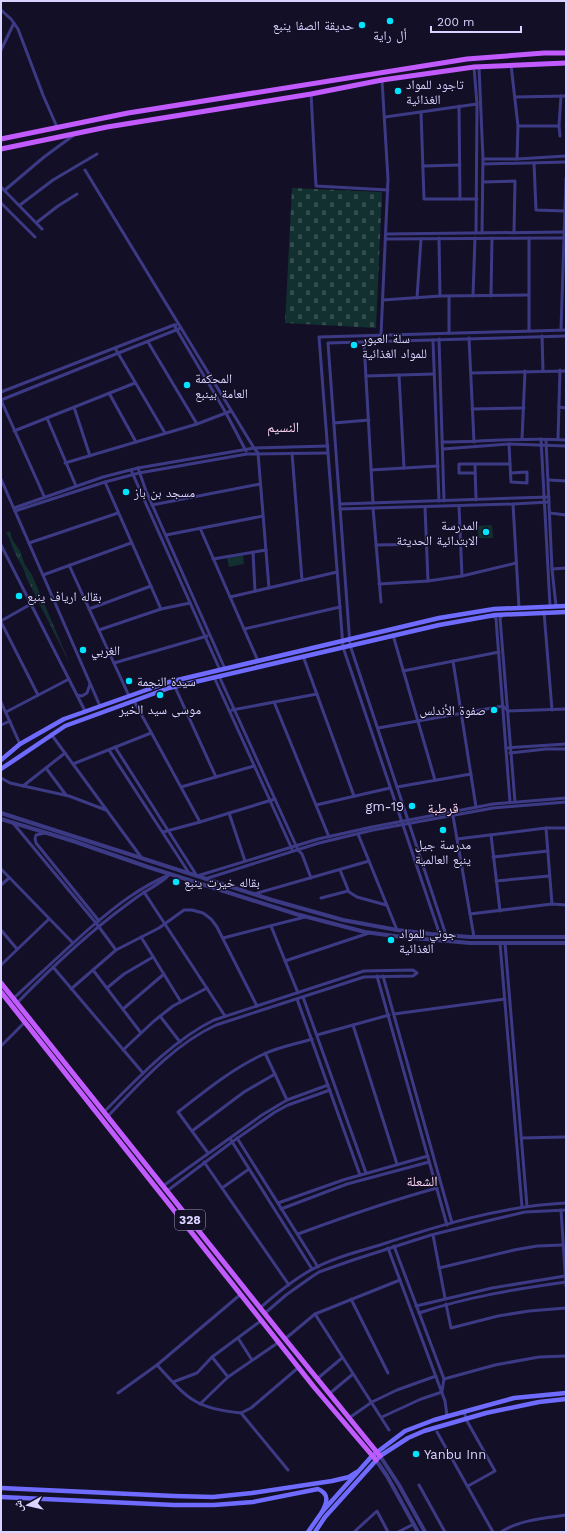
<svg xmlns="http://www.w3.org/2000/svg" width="567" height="1533" viewBox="0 0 567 1533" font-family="'Work Sans','Noto Naskh Arabic',sans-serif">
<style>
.grass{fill:url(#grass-tufts)}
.cemetery{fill:url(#cemetery-stones)}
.pitch{fill:#12302f}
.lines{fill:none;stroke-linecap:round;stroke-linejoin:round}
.minor{stroke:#3d3a85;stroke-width:3}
.tertiary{stroke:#3d3a85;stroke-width:4}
.secondary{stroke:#6f6bff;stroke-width:4.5}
.primary{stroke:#c25bff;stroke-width:5}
.poi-dot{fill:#00e5ff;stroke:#130f26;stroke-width:1.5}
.labels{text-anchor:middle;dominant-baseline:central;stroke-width:3;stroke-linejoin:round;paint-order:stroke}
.shield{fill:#130f26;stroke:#9e99be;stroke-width:1}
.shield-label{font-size:12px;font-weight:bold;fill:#d9d4ff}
.poi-label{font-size:13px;fill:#d9d4ff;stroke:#130f26;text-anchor:start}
.neighbourhood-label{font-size:14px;fill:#ffd6f0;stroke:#130f26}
</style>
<defs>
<pattern id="grass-tufts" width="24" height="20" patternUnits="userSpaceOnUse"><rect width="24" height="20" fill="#12302f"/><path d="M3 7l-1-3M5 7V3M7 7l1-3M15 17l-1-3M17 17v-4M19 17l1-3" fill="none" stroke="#344d4e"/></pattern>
<pattern id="cemetery-stones" width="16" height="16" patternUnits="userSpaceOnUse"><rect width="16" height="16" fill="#12302f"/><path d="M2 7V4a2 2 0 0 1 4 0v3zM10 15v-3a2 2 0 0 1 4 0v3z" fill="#344d4e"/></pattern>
</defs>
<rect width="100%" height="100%" fill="#130f26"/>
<path class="grass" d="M10 531 12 539 20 551 25 565 32 575 69 662 26 577C24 567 19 562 15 553 11 546 11 539 6 533Z"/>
<polygon class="cemetery" points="292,188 382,192 376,328 285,323"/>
<g class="pitch">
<polygon points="492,525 493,538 478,538 478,526"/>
<polygon points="243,555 244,564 229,567 227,558"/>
</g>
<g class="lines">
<g class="minor">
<polyline points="1,10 11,19 18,29 43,95 57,127"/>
<polyline points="1,50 14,23"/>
<polyline points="511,65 518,126 559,126"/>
<polyline points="474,67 477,104 476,233"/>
<polyline points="479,67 483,159 482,233"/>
<polyline points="311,94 316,186 388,190"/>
<polyline points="515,97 566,96"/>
<polyline points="459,106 460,199"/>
<polyline points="421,112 424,199 477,199"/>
<polyline points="385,117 477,104"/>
<polyline points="560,136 559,126 561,96"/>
<polyline points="483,159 517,159 566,156"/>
<polyline points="517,159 518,126"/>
<polyline points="534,163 536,210 565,211"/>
<polyline points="483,164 566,162"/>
<polyline points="423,166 460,165"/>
<polyline points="85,170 254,448 328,446"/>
<polyline points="483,182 515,181 514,233"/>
<polyline points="1,187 42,229"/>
<polyline points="5,190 44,157 74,135"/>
<polyline points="1,203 35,237"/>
<polyline points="20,205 53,180 97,154"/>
<polyline points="36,223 58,206 77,194"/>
<polyline points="386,234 564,232"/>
<polyline points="439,238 440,296"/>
<polyline points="529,238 529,331"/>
<polyline points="386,239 564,238"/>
<polyline points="449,296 449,333"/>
<polyline points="473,296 475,238"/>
<polyline points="491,296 492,238"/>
<polyline points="417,298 421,239"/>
<polyline points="383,300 440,296 529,295"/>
<polyline points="176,325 174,325 226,413 246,451"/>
<polyline points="561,330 566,178"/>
<polyline points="381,335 388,179 382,80"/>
<polyline points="542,336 543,371"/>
<polyline points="469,338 474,442"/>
<polyline points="439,339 444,501"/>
<polyline points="433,340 439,501"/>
<polyline points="148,342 197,424"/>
<polyline points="364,342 373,503"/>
<polyline points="115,348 165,433"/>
<polyline points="471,373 566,371"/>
<polyline points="399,375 404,468"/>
<polyline points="366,376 434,374"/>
<polyline points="1,392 174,325"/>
<polyline points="109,393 136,442"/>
<polyline points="74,407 90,456"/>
<polyline points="559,407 566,408"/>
<polyline points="472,409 524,408"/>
<polyline points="47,418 76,486"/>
<polyline points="334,423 369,420"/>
<polyline points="14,431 135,383"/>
<polyline points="522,439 525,371"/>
<polyline points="541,439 550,606"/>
<polyline points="558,439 560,370"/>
<polyline points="546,440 552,569 556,606"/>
<path d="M442 442C484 442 525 437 566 440"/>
<polyline points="509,444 510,464"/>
<polyline points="443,449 509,444 566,446"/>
<polyline points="292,453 302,580"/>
<polyline points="65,463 197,424 231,411"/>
<polyline points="475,464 459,464 459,473 475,473"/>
<polyline points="138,468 146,491 225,669"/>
<polyline points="131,470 220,670"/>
<polyline points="371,470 438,466"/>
<polyline points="1,479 100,706"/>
<polyline points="549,480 566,481"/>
<polyline points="105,482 161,609"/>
<polyline points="44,496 1,400 181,328"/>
<polyline points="476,500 475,464 510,464 511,482 527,483 527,472 511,473"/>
<polyline points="340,504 549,497"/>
<polyline points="513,504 519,608"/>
<polyline points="152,505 260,484"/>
<polyline points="459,506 462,576"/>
<polyline points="425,507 428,581"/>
<polyline points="14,508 103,477 138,468 254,448 258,453 269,588"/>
<polyline points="373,508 381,602"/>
<polyline points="340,509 513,504 549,502"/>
<polyline points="15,511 105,482 139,473 247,454 328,453"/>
<polyline points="550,513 566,515"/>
<polyline points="200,528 258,661"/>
<polyline points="166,535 263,516"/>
<polyline points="29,543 118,513"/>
<polyline points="1,545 85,711"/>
<polyline points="376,545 427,544"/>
<polyline points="253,552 255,591"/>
<polyline points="213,559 266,550"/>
<polyline points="69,565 129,696"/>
<polyline points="552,569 566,568"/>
<polyline points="43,575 131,543"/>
<polyline points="379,584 428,581 462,576 516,563"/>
<polyline points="230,597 337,572"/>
<polyline points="89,609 151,586"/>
<polyline points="544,612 552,710"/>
<polyline points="503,615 500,618 515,802"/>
<polyline points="492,616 496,618 497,632 510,802"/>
<polyline points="1,621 31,604"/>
<polyline points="1,622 38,695"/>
<polyline points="244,629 340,607"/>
<polyline points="99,630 161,609 190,603"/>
<polyline points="393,635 435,780"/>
<polyline points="303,656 354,796"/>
<polyline points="453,661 476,807"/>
<polyline points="114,663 207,636"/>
<polyline points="403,671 499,652"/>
<polyline points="219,676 298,850 302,854 311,878"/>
<polyline points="214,677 292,849"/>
<polyline points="175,687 216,777"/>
<polyline points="77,695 82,696 87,693 90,684"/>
<polyline points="134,701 200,822 275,799"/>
<polyline points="1,702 20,744"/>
<polyline points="274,702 329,837"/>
<polyline points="232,710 317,694"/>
<polyline points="6,712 69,679"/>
<polyline points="1,725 10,721"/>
<polyline points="378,728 503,706 508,711 566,709"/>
<polyline points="51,734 141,857"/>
<polyline points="115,747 197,876 318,839 372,827 493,804 566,798"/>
<polyline points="506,748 566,744"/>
<polyline points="109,750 189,873"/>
<polyline points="510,753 546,749 566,749"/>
<polyline points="73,764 151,733"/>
<polyline points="46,768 66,795"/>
<polyline points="1,778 10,783 69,796 106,810"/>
<polyline points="23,786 65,753"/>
<polyline points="181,787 254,766"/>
<polyline points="397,787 471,774"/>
<polyline points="316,805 390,788"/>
<polyline points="229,813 245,861"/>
<polyline points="453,816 474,937"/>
<polyline points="13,823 96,923 116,950"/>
<polyline points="546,828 552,904"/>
<polyline points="163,832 200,822"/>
<polyline points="45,833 36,835 35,839 36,843 99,921"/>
<polyline points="358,834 397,930"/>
<polyline points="491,835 500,911"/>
<polyline points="457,839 546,828 566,828"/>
<polyline points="493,857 548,851"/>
<polyline points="1,869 73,943"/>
<polyline points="340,870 349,892 357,897 386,905"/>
<polyline points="205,879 319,843 373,830 493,808 566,802"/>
<polyline points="496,881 549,876"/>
<polyline points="1,885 9,878"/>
<polyline points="144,892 225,1016"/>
<polyline points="254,894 369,861"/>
<polyline points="321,898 348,891"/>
<polyline points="470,914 552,904 566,905"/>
<polyline points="271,926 298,993"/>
<polyline points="1,930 17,949"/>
<polyline points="440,935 343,647 319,337 566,330"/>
<polyline points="446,935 350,645 328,343 566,336"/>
<polyline points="141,937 181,1002"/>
<polyline points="223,938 305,917"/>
<polyline points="500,943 522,1207"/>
<polyline points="505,943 527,1206"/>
<polyline points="285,961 369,933"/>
<polyline points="1,965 49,919"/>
<polyline points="53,967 143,1073"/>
<polyline points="93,970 141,1033"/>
<polyline points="377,976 447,1225"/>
<polyline points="383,976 452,1223"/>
<polyline points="107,988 124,974 153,957"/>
<polyline points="71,989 116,950 159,928 184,910 192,910 203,913 211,919 217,927 257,1006"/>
<polyline points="303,997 366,1173"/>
<path d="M14 998C39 975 64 951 90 928 117 905 138 888 171 874"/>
<polyline points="297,999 360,1175"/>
<path d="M17 1003C52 967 89 932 129 903 141 893 155 887 167 877"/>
<polyline points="123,1009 164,974"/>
<polyline points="394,1014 505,999"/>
<polyline points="160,1016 180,1042"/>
<polyline points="353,1025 397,1164"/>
<polyline points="317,1035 389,1015"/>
<polyline points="1,1046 25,1022"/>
<polyline points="123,1050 154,1021 173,1006 207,988"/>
<polyline points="265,1053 287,1100"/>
<path d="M104 1112C136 1080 173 1040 214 1020L364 971 413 970 417 973 413 976 364 977 216 1025C173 1045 140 1083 108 1116"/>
<polyline points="192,1131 244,1092 275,1074"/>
<polyline points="237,1138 318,1267"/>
<polyline points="521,1138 566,1137"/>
<polyline points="231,1140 312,1269"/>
<path d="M208 1153 178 1112C205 1091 233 1068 264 1054 279 1047 296 1044 312 1039"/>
<polyline points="204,1162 289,1285"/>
<polyline points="163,1186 262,1115 287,1100 328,1085"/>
<polyline points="222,1188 249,1169"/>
<polyline points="167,1191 232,1142 275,1112 288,1105 330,1090"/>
<polyline points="278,1203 343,1180 428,1156"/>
<polyline points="281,1209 347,1184 429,1162"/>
<polyline points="561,1210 566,1286"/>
<path d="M298 1234C344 1217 389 1201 437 1188"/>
<polyline points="433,1235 445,1298"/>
<polyline points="394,1246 444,1379 442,1391"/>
<polyline points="388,1248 445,1401 447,1416"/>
<polyline points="439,1268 514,1250 537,1246 563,1245"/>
<polyline points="351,1299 388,1373"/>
<polyline points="446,1304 451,1328 498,1316 529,1311 566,1308"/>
<polyline points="416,1306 492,1288 565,1276"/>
<path d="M260 1308C276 1294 293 1280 311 1270 332 1258 357 1252 380 1245 440 1225 502 1206 566 1203"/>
<path d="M419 1313C467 1297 516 1289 566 1282"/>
<polyline points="264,1314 286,1295 310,1278 319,1272 353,1260 431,1235 487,1221 525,1212 566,1210"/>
<polyline points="238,1338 252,1360"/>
<polyline points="285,1339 315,1314"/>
<polyline points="212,1357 228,1377"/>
<path d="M157 1365C187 1398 195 1409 241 1413"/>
<polyline points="317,1379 342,1358"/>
<polyline points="444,1379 495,1365 539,1357 566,1356"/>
<polyline points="173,1382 197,1373 212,1357 262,1320"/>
<polyline points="118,1393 157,1365 241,1294"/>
<polyline points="329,1394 353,1374"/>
<polyline points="200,1404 228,1377 279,1342"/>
<polyline points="464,1412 467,1421 495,1471 468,1486"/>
<polyline points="382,1417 421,1399 442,1392"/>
<polyline points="349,1418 372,1402 397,1390 436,1376"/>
<polyline points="389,1430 315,1314 400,1280"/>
<polyline points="437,1432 493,1532"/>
<polyline points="288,1470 241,1413 251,1408 299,1367"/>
<polyline points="419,1485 445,1532"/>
<polyline points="354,1532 377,1511 388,1532"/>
<polyline points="398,1532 414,1524"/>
<path d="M501 1532C519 1520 545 1518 566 1515"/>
</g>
<g class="tertiary">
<polyline points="1,813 272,900 343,920 397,930 431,934 470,937 566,937"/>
<polyline points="1,819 73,841 148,867 296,914 365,932 402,937 470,943 566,943"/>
<polyline points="380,1456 399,1485 425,1532"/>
<polyline points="376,1460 387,1476 418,1532"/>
</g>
<g class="secondary">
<polyline points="1,760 20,744 64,719 169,682 439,618 494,609 566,606"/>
<polyline points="1,769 65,726 169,688 439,625 495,615 566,612"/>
<polyline points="1,1488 174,1496 213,1497 252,1493 332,1481 349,1477 357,1472"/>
<path d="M1 1497 174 1505H214L253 1502 318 1489C330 1494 327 1503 322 1512"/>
<polyline points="308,1532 322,1512 372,1456 405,1431 434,1420 514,1398 566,1393"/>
<polyline points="315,1532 325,1517 380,1456 408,1438 424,1431 486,1413 539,1402 566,1399"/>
</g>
<g class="primary">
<polyline points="1,139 128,113 467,59 544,53 566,53"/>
<polyline points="1,149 107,127 311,94 382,80 474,67 566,63"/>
<polyline points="1,983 285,1339 380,1456"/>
<polyline points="1,992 314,1387 376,1460"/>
</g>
</g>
<g class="poi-dot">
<circle cx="390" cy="21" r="4"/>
<circle cx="362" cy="25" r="4"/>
<circle cx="398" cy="91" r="4"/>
<circle cx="354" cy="345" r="4"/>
<circle cx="187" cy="385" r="4"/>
<circle cx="126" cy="492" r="4"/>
<circle cx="486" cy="532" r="4"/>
<circle cx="19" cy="596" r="4"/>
<circle cx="83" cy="650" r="4"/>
<circle cx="129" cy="681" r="4"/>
<circle cx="160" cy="695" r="4"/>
<circle cx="494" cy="710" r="4"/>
<circle cx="412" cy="806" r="4"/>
<circle cx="443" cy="830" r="4"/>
<circle cx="176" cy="882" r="4"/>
<circle cx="391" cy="940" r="4"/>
<circle cx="416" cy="1454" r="4"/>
</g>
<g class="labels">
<rect class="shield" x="175" y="1210" width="30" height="20" rx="3"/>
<g class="shield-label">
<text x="190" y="1220">328</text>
</g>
<g class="poi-label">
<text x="354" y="25" text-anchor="end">حديقة الصفا ينبع</text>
<text x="390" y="35" text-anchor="middle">أل راية</text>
<text x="406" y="84">تاجود للمواد<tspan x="406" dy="15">الغذائية</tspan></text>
<text x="362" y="338">سلة العبور<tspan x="362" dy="15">للمواد الغذائية</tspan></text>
<text x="195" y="378">المحكمة<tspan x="195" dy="15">العامة بينبع</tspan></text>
<text x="134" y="492">مسجد بن باز</text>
<text x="478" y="525" text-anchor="end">المدرسة<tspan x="478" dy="15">الابتدائية الحديثة</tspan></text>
<text x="27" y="596">بقاله ارياف ينبع</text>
<text x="91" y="650">الغربي</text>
<text x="137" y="681">سيدة النجمة</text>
<text x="160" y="709" text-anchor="middle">موسى سيد الخير</text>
<text x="486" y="710" text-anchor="end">صفوة الأندلس</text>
<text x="404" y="806" text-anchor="end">gm-19</text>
<text x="443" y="844" text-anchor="middle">مدرسة جيل<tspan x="443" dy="15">ينبع العالمية</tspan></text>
<text x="184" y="882">بقاله خيرت ينبع</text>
<text x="399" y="933">جوني للمواد<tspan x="399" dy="15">الغذائية</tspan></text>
<text x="424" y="1454">Yanbu Inn</text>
</g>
<g class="neighbourhood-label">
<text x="283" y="427">النسيم</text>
<text x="443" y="808">قرطبة</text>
<text x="422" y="1181">الشعلة</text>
</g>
</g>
<rect width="567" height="1533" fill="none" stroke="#d9d4ff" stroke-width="4"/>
<g transform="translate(28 1505) rotate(262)" stroke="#130f26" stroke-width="3" paint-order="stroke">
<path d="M0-3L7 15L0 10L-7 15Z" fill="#d9d4ff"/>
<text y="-6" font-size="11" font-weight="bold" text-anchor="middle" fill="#d9d4ff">ش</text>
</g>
<path d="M431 26v6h90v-6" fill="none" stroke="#d9d4ff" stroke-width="2"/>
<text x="437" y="26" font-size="12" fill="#d9d4ff" stroke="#130f26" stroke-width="3" paint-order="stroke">200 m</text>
</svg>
